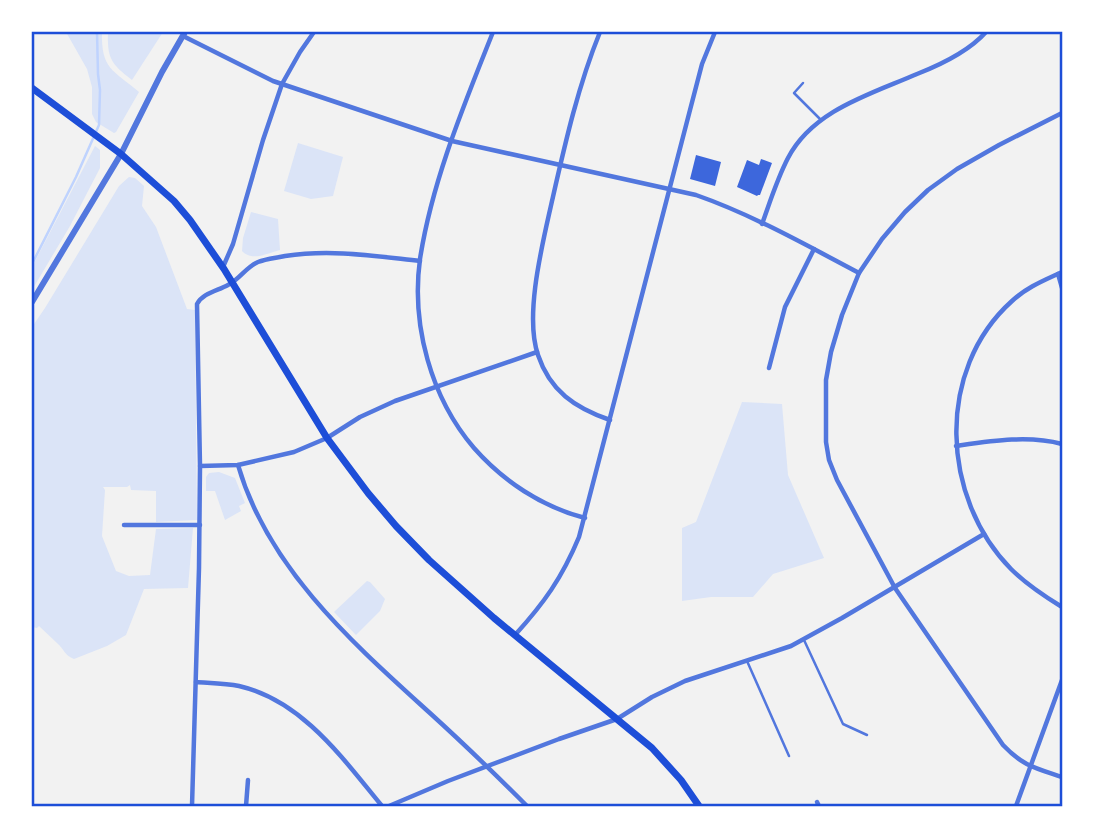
<svg xmlns="http://www.w3.org/2000/svg" width="1094" height="838" viewBox="0 0 1094 838" font-family="Bitter,serif">
<style>
.green{fill:#dbe4f7}
.lines{fill:none;stroke-linecap:round;stroke-linejoin:round}
.stream{stroke:#bfd3fe;stroke-width:2.5}
.building{fill:#3d67dc}
.service{stroke:#5277de;stroke-width:2.5}
.minor{stroke:#5277de;stroke-width:4.5}
.tertiary{stroke:#5277de;stroke-width:6}
.secondary{stroke:#1d4ed8;stroke-width:7}
.neatline{fill:none;stroke:#1d4ed8;stroke-width:2.5}
</style>
<rect width="100%" height="100%" fill="#f2f2f2"/>
<g class="green">
<path d="M66 32H102C101 69 113 70 139 92L116 132 114 133 96 122 92 114V87L87 69Z"/>
<path d="M108 32H163L132 80C111 64 107 58 108 32Z"/>
<polygon points="298,143 343,157 333,196 311,199 284,191"/>
<polygon points="95,146 100,150 100,168 70,226 32,290 32,267"/>
<path d="M129 177 135 178 144 186 142 206 156 227 187 309 195 310 197 520 156 522V491L131 490 130 485 127 487H103L105 490 102 536 116 571 129 576 150 575 156 529 193 528 188 588 144 589 126 635 107 646 74 659C63 654 65 650 57 643 51 637 45 632 39 626L37 628 32 627V327L45 308 119 186Z"/>
<path d="M251 212 278 219 280 250C268 253 252 262 242 251L243 238Z"/>
<polygon points="742,402 782,404 788,475 824,558 773,574 753,597 711,597 682,601 682,528 696,522"/>
<polygon points="219,472 235,478 245,503 239,506 241,511 225,520 215,491 206,491 206,477 209,473"/>
<polygon points="367,581 370,582 385,599 380,611 356,635 334,612"/>
</g>
<g class="lines">
<g class="stream">
<polyline points="32,264 76,177 99,125 100,90 98,74 97,32"/>
<polyline points="32,805 32,806"/>
</g>
</g>
<g class="building">
<polygon points="696,155 721,162 715,186 690,179"/>
<polygon points="761,159 772,163 760,195 758,195 757,196 737,187 747,160 759,165"/>
</g>
<g class="lines">
<g class="service">
<polyline points="803,83 794,93 821,120"/>
<polyline points="804,640 843,724 867,735"/>
<polyline points="747,661 789,756"/>
</g>
<g class="minor">
<path d="M493 32C464 105 432 181 420 259 411 325 431 398 474 448 503 481 542 507 585 518"/>
<path d="M600 32C578 86 565 144 552 201 543 242 524 315 538 355 550 391 575 408 610 420"/>
<path d="M183 36 273 81 452 141 696 195C753 215 806 245 859 273"/>
<path d="M1062 113 999 145 957 169 928 190 905 212 882 239 859 273 842 315 831 352 826 380V442L829 460 837 480 895 588 1003 745C1023 766 1035 768 1062 777"/>
<path d="M762 224C770 202 777 179 788 158 813 110 871 94 917 74 940 65 970 50 986 32"/>
<polyline points="223,267 233,244 263,140 282,84 300,52 314,32"/>
<path d="M1062 272C1045 280 1027 287 1012 301 935 370 941 498 1011 569 1026 584 1044 596 1062 607"/>
<polyline points="1058,274 1062,288"/>
<polyline points="769,368 785,307 814,249"/>
<path d="M956 446C991 441 1028 435 1062 444"/>
<path d="M238 465C268 569 354 644 431 714 464 744 496 775 527 806"/>
<polyline points="200,466 238,465 294,452 327,438 360,417 395,401 537,352"/>
<polyline points="124,525 200,525"/>
<path d="M515 635C544 603 562 578 579 537L690 110 702 64 715 32"/>
<path d="M196 682C210 683 226 683 239 686 303 701 343 759 382 806"/>
<polyline points="817,802 819,806"/>
<path d="M192 806 199 568 200 466 197 304C203 293 217 291 228 285 240 279 246 267 258 262 266 259 276 258 285 256 331 249 374 256 420 261"/>
<polyline points="246,806 248,780"/>
<polyline points="389,806 448,781 559,739 617,719 652,697 685,681 791,646 842,618 984,534"/>
<polyline points="1016,806 1062,680"/>
</g>
<polyline class="tertiary" points="32,302 121,154 162,72 185,32"/>
<polyline class="secondary" points="32,88 121,154 174,201 190,220 224,269 327,438 368,493 396,526 429,560 494,618 652,748 681,780 699,806"/>
</g>
<rect width="1094" height="838" fill="none" stroke="#ffffff" stroke-width="66"/>
<rect x="33" y="33" width="1028" height="772" class="neatline"/>
</svg>
